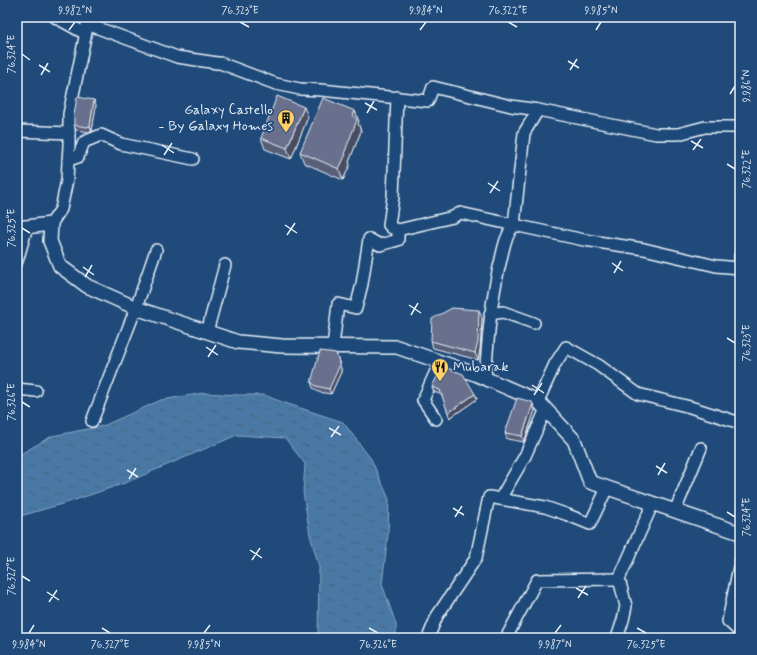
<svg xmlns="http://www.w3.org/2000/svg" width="757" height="655" viewBox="0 0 757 655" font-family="Mynerve,sans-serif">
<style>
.water{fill:url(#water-ripples);stroke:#88a8c6}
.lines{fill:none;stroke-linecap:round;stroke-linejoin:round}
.minor-casing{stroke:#e8f1f8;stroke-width:14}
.tertiary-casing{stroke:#e8f1f8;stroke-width:16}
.minor{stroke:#1f4a7a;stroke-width:11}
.tertiary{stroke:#1f4a7a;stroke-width:13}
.wall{fill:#595f79;stroke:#e8f1f8}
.shaded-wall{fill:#494e63;stroke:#e8f1f8}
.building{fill:#686f8d;stroke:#e8f1f8}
.ticks{fill:none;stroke:#e8f1f8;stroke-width:1.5}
.labels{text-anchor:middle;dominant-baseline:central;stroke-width:3.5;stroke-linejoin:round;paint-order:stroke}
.poi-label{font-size:14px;fill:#e8f1f8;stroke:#1f4a7a;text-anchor:end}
.neatline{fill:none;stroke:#e8f1f8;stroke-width:1.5}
.ticks-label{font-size:10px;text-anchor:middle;fill:#e8f1f8}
</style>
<defs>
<pattern id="water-ripples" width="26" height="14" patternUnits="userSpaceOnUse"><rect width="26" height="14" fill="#4878a4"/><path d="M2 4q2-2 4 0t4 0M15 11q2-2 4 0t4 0" fill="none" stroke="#47627c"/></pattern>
</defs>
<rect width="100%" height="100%" fill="#1f4a7a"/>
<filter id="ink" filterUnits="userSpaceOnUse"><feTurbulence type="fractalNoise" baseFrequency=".025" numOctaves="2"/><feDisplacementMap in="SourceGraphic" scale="8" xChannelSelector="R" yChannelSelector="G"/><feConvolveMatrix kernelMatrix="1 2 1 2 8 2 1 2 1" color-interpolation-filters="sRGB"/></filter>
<g filter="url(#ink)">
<polygon class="water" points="204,393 239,395 264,395 282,402 343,422 371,459 389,499 388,535 382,584 396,624 396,638 318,638 319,567 310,535 303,492 305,464 285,438 237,435 125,483 69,502 17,517 17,456 52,436 103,426 161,400"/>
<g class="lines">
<g class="minor-casing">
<g id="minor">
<polyline points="55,17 84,33"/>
<polyline points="87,24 177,57 217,63 220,63 276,84 300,89 321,90 428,101 433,87 511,106 538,110 524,133 514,225 460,213 453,217 398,230 392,228 389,225 393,197 397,97"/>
<polyline points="538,110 656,134 678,134 705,127 740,127"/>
<polyline points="17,131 69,133"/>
<polyline points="68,160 78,157 84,142 101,135 121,144 193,159"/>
<polyline points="51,224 61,209 67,180 69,145 69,114 89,18"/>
<polyline points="740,256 740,263"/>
<polyline points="17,261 27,227"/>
<polyline points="490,314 503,312 534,323"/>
<polyline points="207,332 225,265"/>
<polyline points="333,346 338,304 356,308 362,284 369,239 380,245 398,240 398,230"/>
<path d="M485 378C488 338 491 298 501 259 504 246 506 235 514 225L584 240 644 249 716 266 740 268"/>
<polyline points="17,389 36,391"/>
<polyline points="538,401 555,364 566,347 598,365 638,394 690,407 740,423"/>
<polyline points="436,419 423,400 440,362"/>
<polyline points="92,421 136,308 156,250"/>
<polyline points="500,499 525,456 546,409"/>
<polyline points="675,511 701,448"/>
<polyline points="740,562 728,621 740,632"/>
<polyline points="428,638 437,616 476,558 489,497 545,507 568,515 590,524 607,488"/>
<polyline points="506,638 537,580 619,579"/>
<polyline points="617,638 623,620 626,606 619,579 653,503"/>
</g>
</g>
<g class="tertiary-casing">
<polyline id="tertiary" points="17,228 51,224 50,241 60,266 87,286 136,308 238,342 282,346 397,347 475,374 538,401 574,440 590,482 740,533"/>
</g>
<use href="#minor" class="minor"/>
<use href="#tertiary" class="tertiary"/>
</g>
<g class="wall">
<polygon points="96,105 92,131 89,132 76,130 74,125"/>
<polygon points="355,111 359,122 358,123 361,131 349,162 350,165 343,180 304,163 300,152"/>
<polygon points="308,117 291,159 265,149 261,138"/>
<polygon points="482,318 480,349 478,360 433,348 431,341"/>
<polygon points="341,368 341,372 331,394 318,392 313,388 311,382"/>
<polygon points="432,387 475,394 477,399 450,418 442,395 434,392"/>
<polygon points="535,410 524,442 507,439 505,433"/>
</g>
<g class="shaded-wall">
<polygon points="94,100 96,105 92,131 90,126"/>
<polygon points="304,107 308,117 291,159 287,148"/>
<polygon points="355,111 359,122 358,123 361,131 349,162 350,165 343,180 339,169 344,154 353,115"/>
<polygon points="479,310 482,318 480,349 478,360 475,353"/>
<polygon points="336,353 341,368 341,372 331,394 329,389"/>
<polygon points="475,394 477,399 450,418 448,413"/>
<polygon points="533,404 535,410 524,442 522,436"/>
</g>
<g class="building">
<polygon points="277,96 304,107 287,148 261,138"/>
<polygon points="77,97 94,100 90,126 87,127 74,125 74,115"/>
<polygon points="323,98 355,111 353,115 357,120 344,154 346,154 339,169 300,152"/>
<polygon points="452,308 479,310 478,342 475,353 431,341 432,319"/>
<polygon points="320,351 336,353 339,362 339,367 329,389 316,386 311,382"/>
<polygon points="442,366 463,374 475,394 448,413 440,390 432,387"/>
<polygon points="517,398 532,402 533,404 522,436 505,433"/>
</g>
</g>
<path class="ticks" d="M240 22 249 27M508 22 517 27M69 30 75 22M420 30 426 22M596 30 601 22M22 54 30 60M568 61 579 68M39 65 50 72M570 70 577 59M41 75 48 63M730 94 735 86M365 103 377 110M367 113 374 101M691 141 703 148M162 145 174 153M693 150 701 139M164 155 172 143M727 164 735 169M488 183 500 191M490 193 498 181M285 225 297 233M22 228 30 233M287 235 295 223M612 263 623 271M83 267 94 275M614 273 621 261M85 277 92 265M409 305 421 313M411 315 418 303M727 338 735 343M206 347 218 355M208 357 216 345M532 385 544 393M534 395 542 383M22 402 30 407M329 428 341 435M331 437 339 426M656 466 667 473M127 470 138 477M658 475 665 463M129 479 136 468M453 508 464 515M727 512 735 517M455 517 462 506M250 550 262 558M252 560 260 548M22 576 30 581M576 588 588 595M47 592 59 600M578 598 586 586M49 602 57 590M102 628 110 633M369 628 378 633M637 628 646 633M29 633 34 625M204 633 210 625M555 633 561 625"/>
<defs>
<g id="building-pin" transform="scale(0.9)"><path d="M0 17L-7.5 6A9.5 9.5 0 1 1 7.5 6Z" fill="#ffd166" stroke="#1f4a7a"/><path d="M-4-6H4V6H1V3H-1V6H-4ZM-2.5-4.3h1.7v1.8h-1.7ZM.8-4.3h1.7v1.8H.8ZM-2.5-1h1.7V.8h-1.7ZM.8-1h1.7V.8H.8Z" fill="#111"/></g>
<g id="restaurant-pin" transform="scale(0.9)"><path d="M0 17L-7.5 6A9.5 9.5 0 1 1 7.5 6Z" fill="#ffd166" stroke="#1f4a7a"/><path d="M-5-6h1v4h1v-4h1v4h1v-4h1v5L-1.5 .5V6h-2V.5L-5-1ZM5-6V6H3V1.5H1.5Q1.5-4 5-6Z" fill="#111"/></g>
</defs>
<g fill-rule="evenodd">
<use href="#building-pin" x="286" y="118"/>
<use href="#restaurant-pin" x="440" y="367"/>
</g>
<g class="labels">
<g class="poi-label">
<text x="273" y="110">Galaxy Castello<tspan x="273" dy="16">- By Galaxy Homes</tspan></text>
<text x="453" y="367" text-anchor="start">Mubarak</text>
</g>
</g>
<rect width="757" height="655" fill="none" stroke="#1f4a7a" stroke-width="44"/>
<rect x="22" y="22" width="713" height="611" class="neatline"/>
<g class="ticks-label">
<text x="75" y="14">9.982°N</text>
<text x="240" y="14">76.323°E</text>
<text x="426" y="14">9.984°N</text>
<text x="508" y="14">76.322°E</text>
<text x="601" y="14">9.985°N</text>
<text transform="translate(11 54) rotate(-90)" y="4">76.324°E</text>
<text transform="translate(746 86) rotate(-90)" y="4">9.986°N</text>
<text transform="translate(746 169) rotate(-90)" y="4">76.322°E</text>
<text transform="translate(11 228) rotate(-90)" y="4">76.325°E</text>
<text transform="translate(746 343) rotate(-90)" y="4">76.323°E</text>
<text transform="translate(11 402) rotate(-90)" y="4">76.326°E</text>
<text transform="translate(746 517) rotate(-90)" y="4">76.324°E</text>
<text transform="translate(11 576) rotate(-90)" y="4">76.327°E</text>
<text x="29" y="648">9.984°N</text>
<text x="110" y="648">76.327°E</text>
<text x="204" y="648">9.985°N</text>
<text x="378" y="648">76.326°E</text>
<text x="555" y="648">9.987°N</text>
<text x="646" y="648">76.325°E</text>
</g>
</svg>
